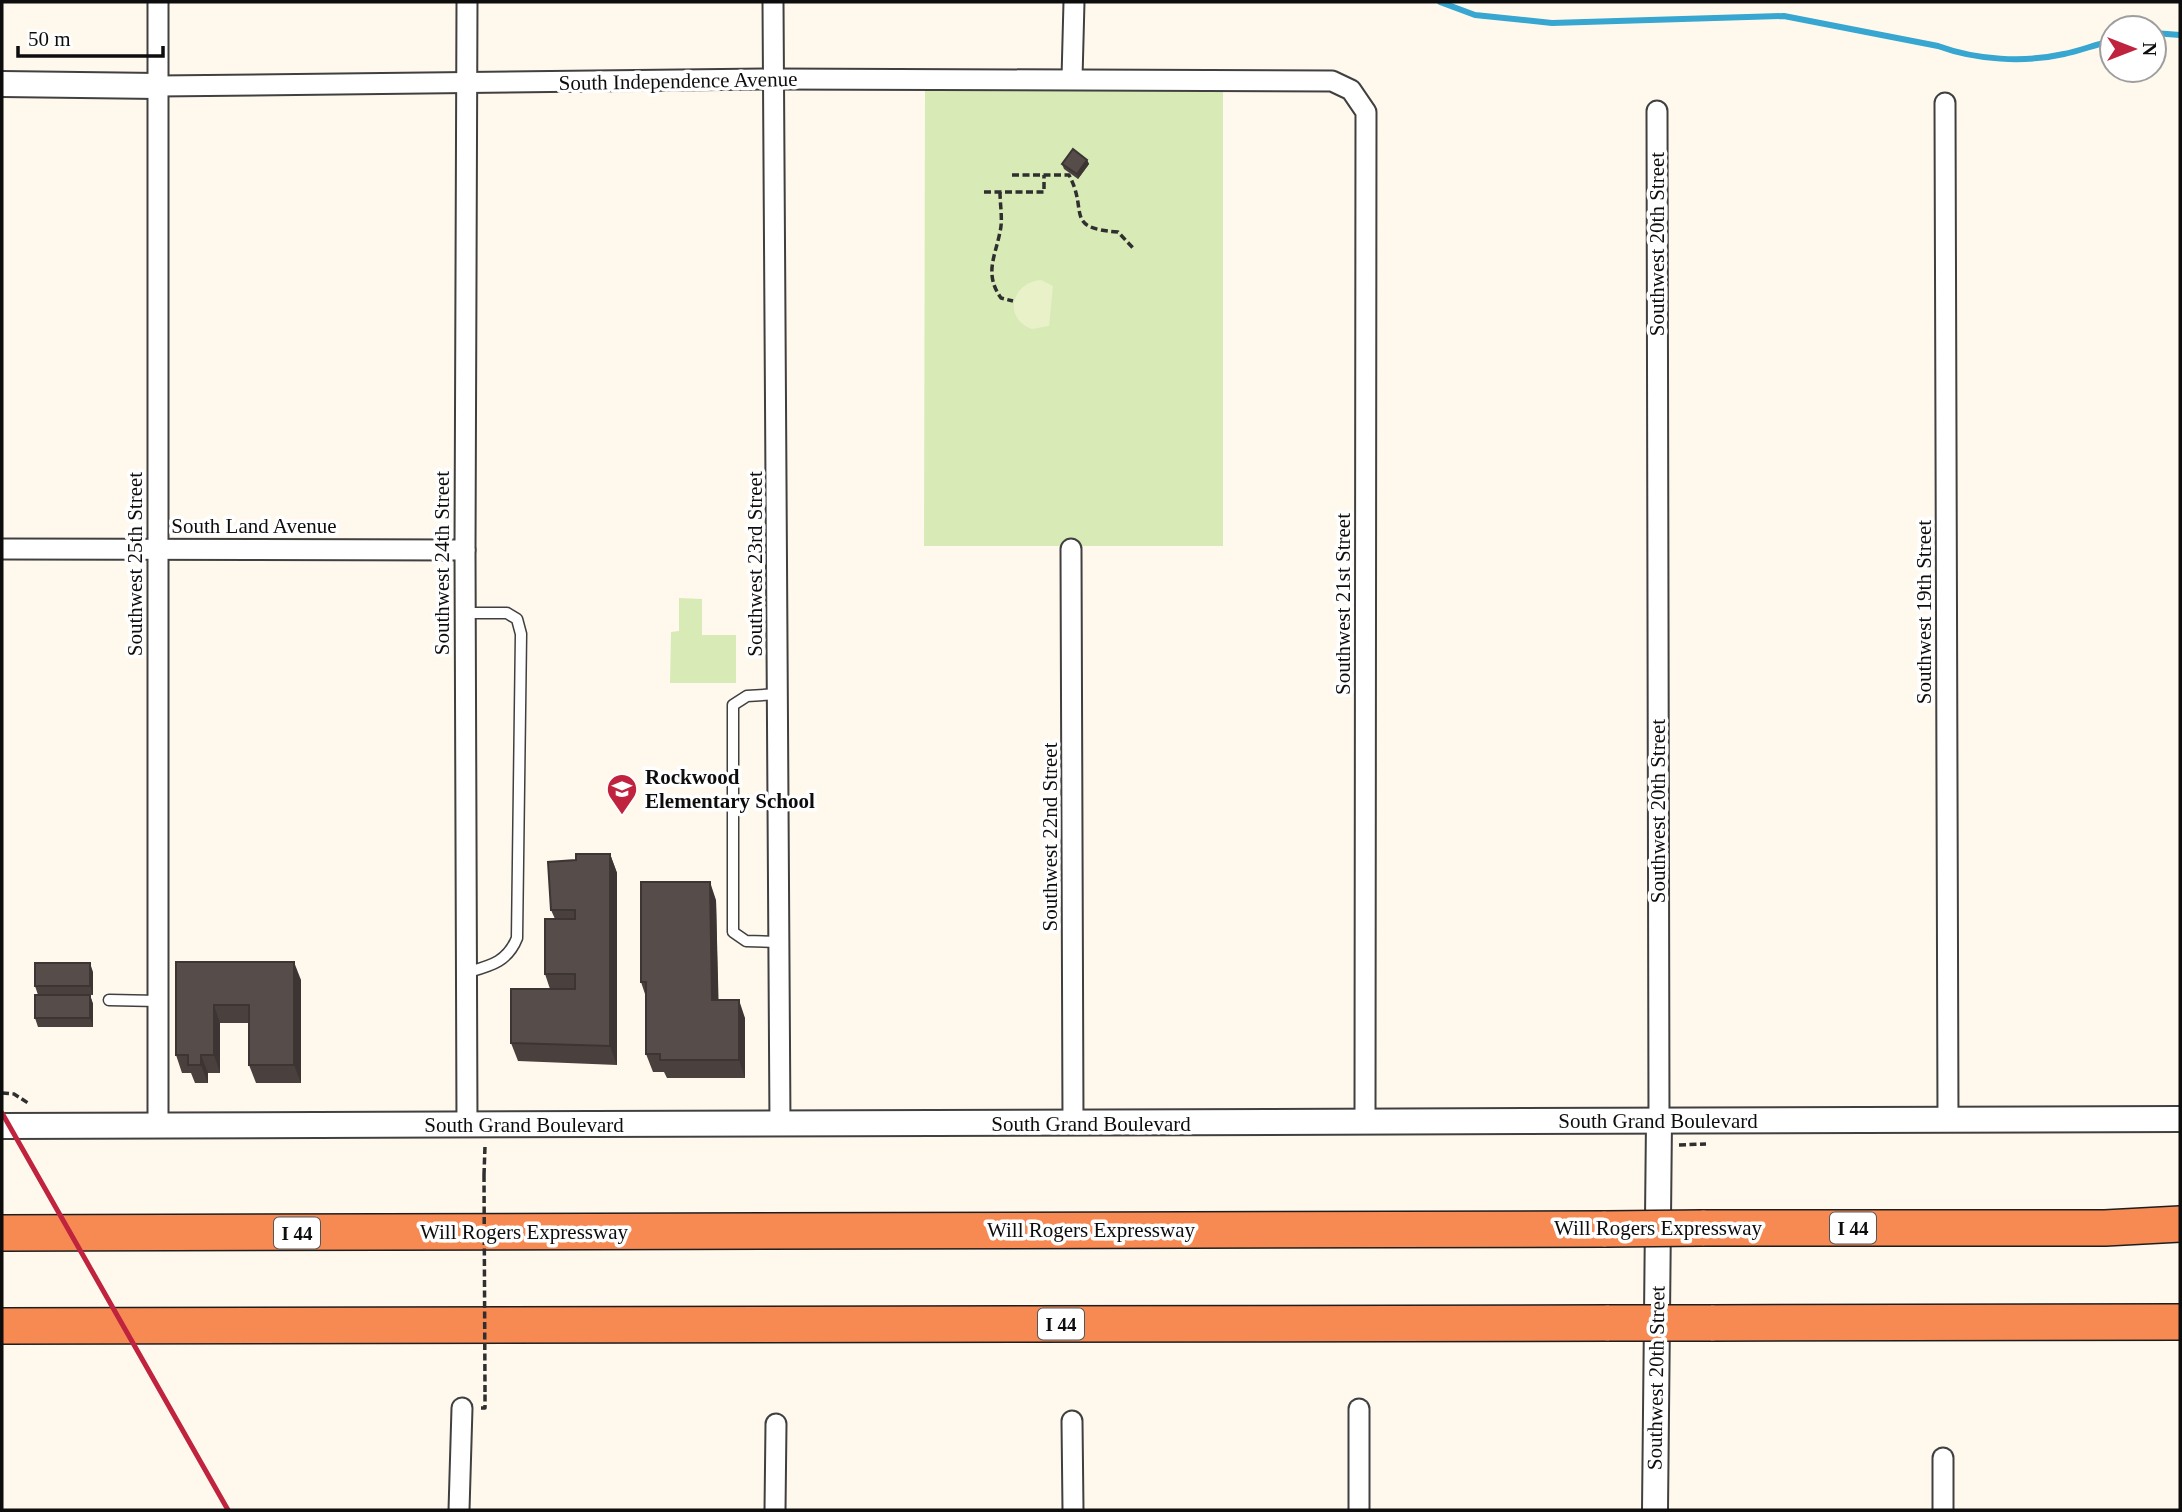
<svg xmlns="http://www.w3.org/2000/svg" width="2182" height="1512" viewBox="0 0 2182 1512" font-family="Georgia,serif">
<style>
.green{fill:#d8eab6}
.pitch{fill:#e8f1c8}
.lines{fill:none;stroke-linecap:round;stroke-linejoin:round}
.stream{stroke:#37a6d0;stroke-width:6}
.service-casing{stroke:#404040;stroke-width:13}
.minor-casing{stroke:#404040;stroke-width:23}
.tertiary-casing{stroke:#404040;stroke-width:28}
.motorway-casing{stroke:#1e1e1e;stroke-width:38}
.path{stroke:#2f2f2f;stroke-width:3.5;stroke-dasharray:7 3.5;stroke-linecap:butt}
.service{stroke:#fff;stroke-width:10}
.minor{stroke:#fff;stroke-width:19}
.tertiary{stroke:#fff;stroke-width:24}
.motorway{stroke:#f78953;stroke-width:35}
.rail{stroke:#c0233e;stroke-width:5}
.motorway-bridge-casing{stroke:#1e1e1e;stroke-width:38;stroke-linecap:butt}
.path-bridge{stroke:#2f2f2f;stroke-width:3.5;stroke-dasharray:7 3.5;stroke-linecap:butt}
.motorway-bridge{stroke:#f78953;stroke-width:35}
.wall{fill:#4a413f}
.shaded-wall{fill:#3c3533}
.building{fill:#564c49;stroke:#3c3533;stroke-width:2}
.labels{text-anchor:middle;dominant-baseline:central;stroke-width:7;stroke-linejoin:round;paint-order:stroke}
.shield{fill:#fff;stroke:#565656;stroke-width:2}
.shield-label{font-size:19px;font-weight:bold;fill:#0d0d0d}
.street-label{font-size:21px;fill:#0d0d0d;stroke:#fff}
.poi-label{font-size:21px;font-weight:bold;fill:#0d0d0d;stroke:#fff;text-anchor:start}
</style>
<rect width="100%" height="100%" fill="#fff9ed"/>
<g class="green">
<polygon points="925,90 1223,91 1223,546 924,546"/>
<polygon points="679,598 702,599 702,635 736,635 736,683 670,683 671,632 679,631"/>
</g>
<path class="pitch" d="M1041 280 1053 286 1049 326 1032 329C1002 318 1012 282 1041 280Z"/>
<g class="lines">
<g class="stream">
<path d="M1440 2 1475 15 1552 23 1784 16 1938 46C1976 60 2024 63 2064 54 2080 51 2096 44 2112 41"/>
<polyline points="2154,33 2180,35"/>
</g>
<g class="service-casing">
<g id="service">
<path d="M465 613H507L517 619 521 634 517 938C507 963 489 966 465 973"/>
<polyline points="778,694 747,696 733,705 733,932 746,941 779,942"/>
<polyline points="109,1000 158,1001"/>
</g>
</g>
<g class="minor-casing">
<g id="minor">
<polyline points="773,2 780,1125"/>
<polyline points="1072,78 1074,2"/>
<polyline points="158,86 774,79 1332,81 1351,90 1366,112 1365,1122"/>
<polyline points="1945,103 1948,1120"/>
<polyline points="1657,111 1659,1121"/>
<polyline points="2,549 465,550"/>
<polyline points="1071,549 1073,1124"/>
<polyline points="467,1125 465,550 467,2"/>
<polyline points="158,1126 158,2"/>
<polyline points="1359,1409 1359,1510"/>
<polyline points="1072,1421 1073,1510"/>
<polyline points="1943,1458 1943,1510"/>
<polyline points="459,1510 462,1408"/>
<polyline points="775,1510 776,1424"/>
</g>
</g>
<g class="tertiary-casing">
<g id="tertiary">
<polyline points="2,84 158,86"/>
<polyline points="2,1126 2180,1119"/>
<polyline points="1655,1510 1659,1121"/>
</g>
</g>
<g class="motorway-casing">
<g id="motorway">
<polyline points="1702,1228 2105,1228 2180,1224"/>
<polyline points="2,1233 1606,1229"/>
<polyline points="1711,1323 2180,1322"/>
<polyline points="2,1326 1609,1323"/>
</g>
</g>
<g class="path">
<path d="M1012 175H1069C1089 212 1063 228 1118 232L1133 248"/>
<polyline points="984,192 1044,192 1044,175"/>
<path d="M1000 192C1000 205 1003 220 1000 232 995 257 984 274 1001 298L1013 301"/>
<polyline points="2,1093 14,1094 28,1103"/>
<polyline points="1679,1145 1706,1144"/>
<polyline points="484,1175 485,1146"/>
<polyline points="481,1408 485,1408 485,1392"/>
</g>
<use href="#service" class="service"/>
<use href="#minor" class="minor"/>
<use href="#tertiary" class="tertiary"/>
<use href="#motorway" class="motorway"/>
<polyline class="rail" points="2,1113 228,1510"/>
<g class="motorway-bridge-casing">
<g id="motorway-bridge">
<polyline points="1606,1229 1702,1228"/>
<polyline points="1609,1323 1711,1323"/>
</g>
</g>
<polyline class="path-bridge" points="484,1175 485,1392"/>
<use href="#motorway-bridge" class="motorway-bridge"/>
</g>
<g class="wall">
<polygon points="1087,160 1089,164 1078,179 1064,169 1062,164"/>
<polygon points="610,854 617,873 617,1065 518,1061 511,1043 550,989 545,974 555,919 551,910 576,860"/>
<polygon points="716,900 718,1000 745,1018 745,1078 667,1078 664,1072 653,1072 646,1054 646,997 641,982"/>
<polygon points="176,962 301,980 301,1083 256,1083 249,1065 249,1023 220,1023 220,1073 208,1073 208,1083 195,1083 191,1073 182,1073 176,1055"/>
<polygon points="93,972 93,995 90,995 93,1004 93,1027 38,1027 35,1018 38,995 35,986"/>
</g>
<g class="shaded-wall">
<polygon points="1087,160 1089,164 1078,179 1077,174"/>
<polygon points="610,854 617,873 617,1065 610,1046"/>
<polygon points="710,882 716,900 719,1018 712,1000"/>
<polygon points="294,962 301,980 301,1083 294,1065"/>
<polygon points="90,963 93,972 93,995 90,986"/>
<polygon points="90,995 93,1004 93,1027 90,1018"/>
<polygon points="739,1000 745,1018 745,1078 739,1060"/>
<polygon points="214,1005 220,1023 220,1073 214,1055"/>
<polygon points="201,1055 208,1073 208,1083 201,1065"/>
</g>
<g class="building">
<polygon points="1073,149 1087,160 1077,174 1062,164"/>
<polygon points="576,854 610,854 610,1046 511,1043 511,989 575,989 575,974 545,974 545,919 575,919 575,910 551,910 548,862 576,860"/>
<polygon points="641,882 710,882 712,1000 739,1000 739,1060 660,1060 660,1054 646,1054 646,982 641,982"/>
<polygon points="176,962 294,962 294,1065 249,1065 249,1005 214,1005 214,1055 201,1055 201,1065 188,1065 188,1055 176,1055"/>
<rect x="35" y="963" width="55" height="23"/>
<rect x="35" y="995" width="55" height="23"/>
</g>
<defs>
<g id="school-pin" transform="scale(1.575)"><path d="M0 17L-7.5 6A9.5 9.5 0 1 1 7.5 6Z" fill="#c0233e" stroke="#fff"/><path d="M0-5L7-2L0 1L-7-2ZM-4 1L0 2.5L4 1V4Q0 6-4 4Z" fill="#fff"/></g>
</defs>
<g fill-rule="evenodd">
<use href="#school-pin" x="622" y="789"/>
</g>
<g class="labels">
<g class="shield">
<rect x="1830" y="1212.5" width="46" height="31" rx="5"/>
<rect x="274" y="1217.5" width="46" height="31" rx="5"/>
<rect x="1038" y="1308.5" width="46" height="31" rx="5"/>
</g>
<g class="shield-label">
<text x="1853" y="1228">I 44</text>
<text x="297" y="1233">I 44</text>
<text x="1061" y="1324">I 44</text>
</g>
<g class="street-label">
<text transform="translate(678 81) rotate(-1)">South Independence Avenue</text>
<text transform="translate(1657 244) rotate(-90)">Southwest 20th Street</text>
<text x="254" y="526">South Land Avenue</text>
<text transform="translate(442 563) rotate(-90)">Southwest 24th Street</text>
<text transform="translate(135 564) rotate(-90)">Southwest 25th Street</text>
<text transform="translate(755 564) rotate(-90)">Southwest 23rd Street</text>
<text transform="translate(1343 604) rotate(-90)">Southwest 21st Street</text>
<text transform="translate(1924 612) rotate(-90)">Southwest 19th Street</text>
<text transform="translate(1658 811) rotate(-90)">Southwest 20th Street</text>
<text transform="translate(1050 837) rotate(-90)">Southwest 22nd Street</text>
<text x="1658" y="1121">South Grand Boulevard</text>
<text x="1091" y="1124">South Grand Boulevard</text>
<text x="524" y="1125">South Grand Boulevard</text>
<text x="1658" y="1228">Will Rogers Expressway</text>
<text x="1091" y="1230">Will Rogers Expressway</text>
<text x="524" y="1232">Will Rogers Expressway</text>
<text transform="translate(1656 1378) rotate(-89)">Southwest 20th Street</text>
</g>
<g class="poi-label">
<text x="645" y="777">Rockwood<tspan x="645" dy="24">Elementary School</tspan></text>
</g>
</g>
<rect width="2182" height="1512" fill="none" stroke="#0d0d0d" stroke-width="7"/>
<g transform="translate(2133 49) rotate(90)"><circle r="33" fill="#ffffff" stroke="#9e9e9e" stroke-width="2"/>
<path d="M0-5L12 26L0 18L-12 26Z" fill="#c0233e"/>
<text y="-10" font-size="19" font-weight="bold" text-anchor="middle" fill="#0d0d0d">N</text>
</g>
<path d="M18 46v10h145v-10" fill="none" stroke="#0d0d0d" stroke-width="3.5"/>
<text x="28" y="46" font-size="21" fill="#0d0d0d" stroke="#ffffff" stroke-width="5" paint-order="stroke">50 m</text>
</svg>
